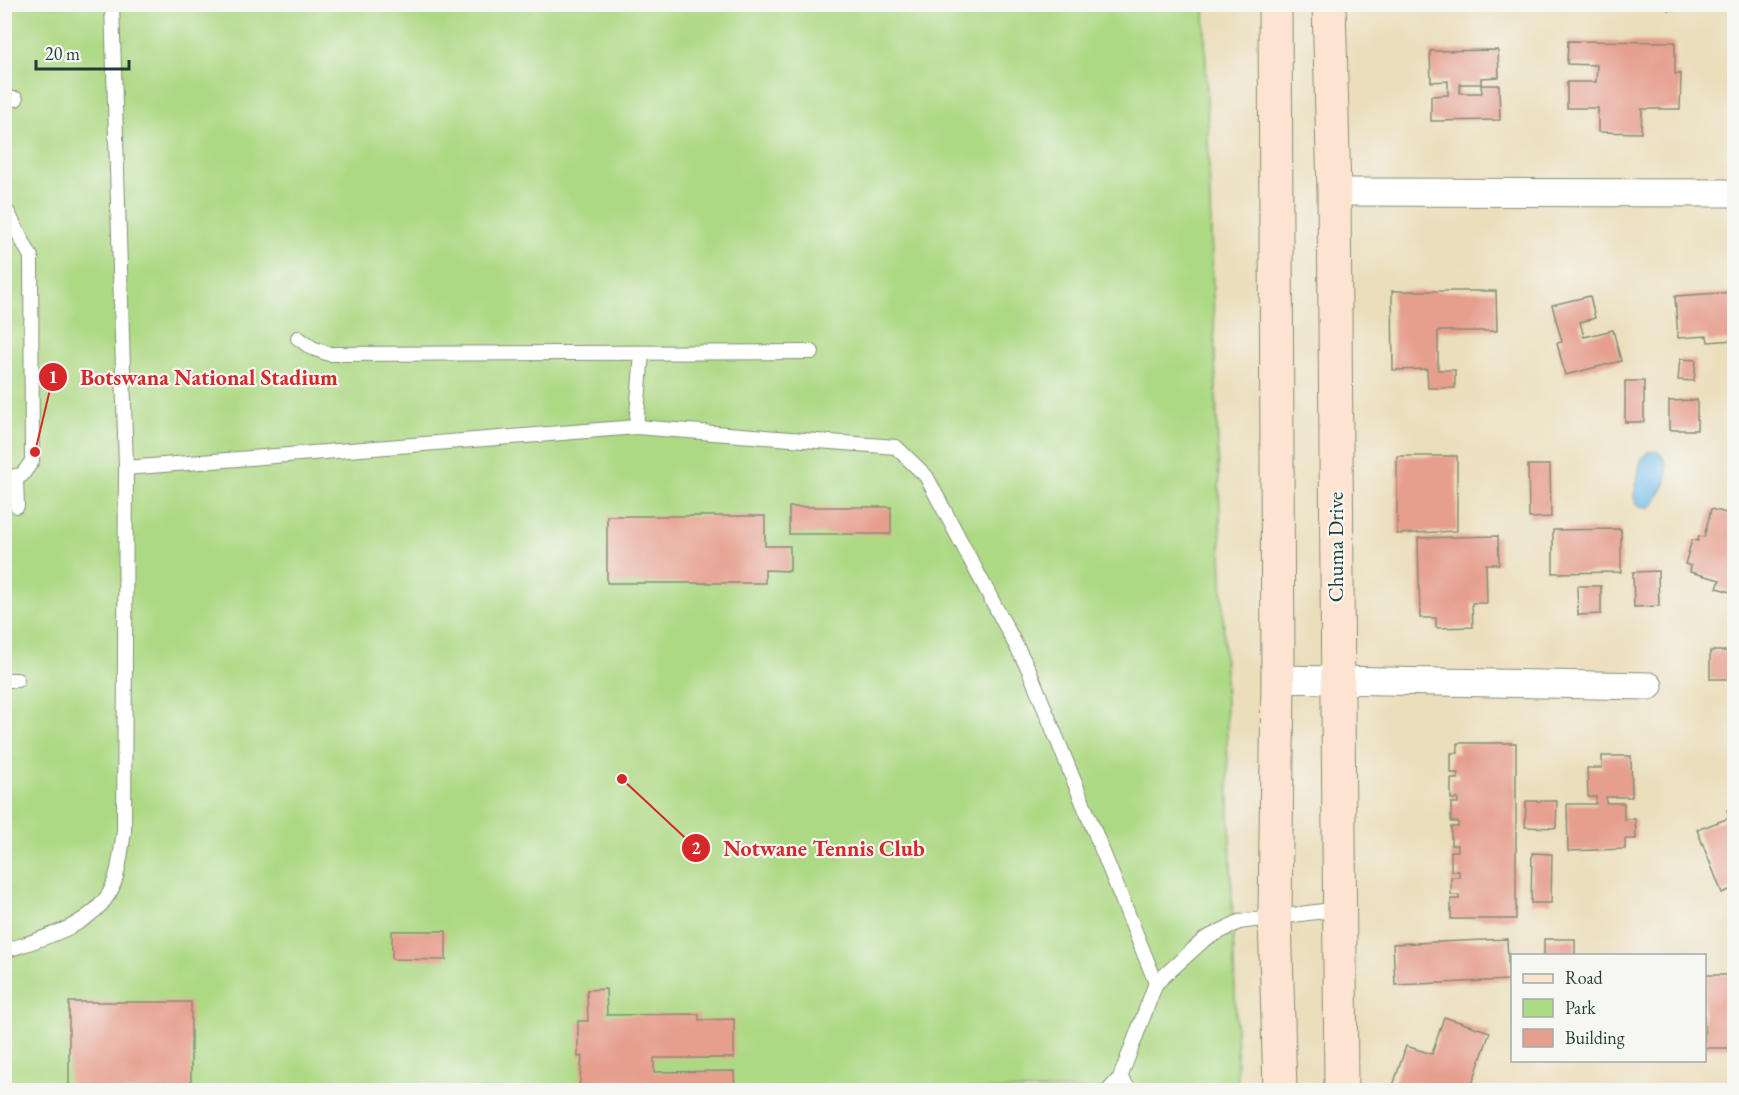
<svg xmlns="http://www.w3.org/2000/svg" width="1739" height="1095" viewBox="0 0 1739 1095" font-family="'EB Garamond',serif">
<style>
.green{fill:#add984;stroke:#668b5c;stroke-width:1.5}
.water{fill:#76c0ef;stroke:#4a7e92;stroke-width:1.5}
.building{fill:#e69e8d}
.lines{fill:none;stroke-linecap:round;stroke-linejoin:round}
.lane-casing{stroke:#858e78;stroke-width:16}
.street-casing{stroke:#858e78;stroke-width:29}
.secondary-casing{stroke:#858e78;stroke-width:35}
.lane{stroke:#fff;stroke-width:14}
.street{stroke:#fff;stroke-width:27}
.secondary{stroke:#fde4d1;stroke-width:33}
.labels{text-anchor:middle;dominant-baseline:central;stroke-width:4.5;stroke-linejoin:round;paint-order:stroke}
.street-label{font-size:21px;fill:#1f3d34;stroke:#f6f6f2}
.leader{fill:none;stroke:#d62828;stroke-width:2}
.callout-dot{fill:#d62828;stroke:#f6f6f2;stroke-width:2}
.mark-label{font-size:18px;text-anchor:middle;font-weight:bold;fill:#fff}
.callout-label{font-size:22px;text-anchor:middle;font-weight:bold;fill:#d62828;stroke:#f6f6f2;stroke-width:4.5;stroke-linejoin:round;paint-order:stroke}
</style>
<rect width="100%" height="100%" fill="#f6f6f2"/>
<filter id="ink" filterUnits="userSpaceOnUse"><feTurbulence type="fractalNoise" baseFrequency=".0167" numOctaves="2"/><feDisplacementMap in="SourceGraphic" scale="12" xChannelSelector="R" yChannelSelector="G"/><feConvolveMatrix kernelMatrix="1 2 1 2 8 2 1 2 1" color-interpolation-filters="sRGB"/></filter>
<filter id="wash" filterUnits="userSpaceOnUse"><feTurbulence type="fractalNoise" baseFrequency=".008" numOctaves="4" result="noise"/><feDisplacementMap in="SourceGraphic" scale="24" xChannelSelector="R" yChannelSelector="G"/><feGaussianBlur stdDeviation="1.35" result="paint"/><feColorMatrix in="noise" values="0 0 0 0 0 0 0 0 0 0 0 0 0 0 0 0 0 1.4 0 .05"/><feComposite in="paint" operator="in"/></filter>
<g filter="url(#wash)">
<rect width="100%" height="100%" fill="#ebdebb"/>
<polygon class="green" points="4,5 1204,5 1238,1090 5,1090"/>
<path class="water" d="M1649 452H1658C1672 463 1668 482 1659 494 1655 500 1657 504 1648 507L1638 505 1634 497 1641 461Z"/>
<g id="blocks">
<g class="building">
<polygon points="1668,4 1696,4 1696,9 1668,10"/>
<polygon points="1568,41 1675,42 1675,74 1681,74 1680,109 1642,109 1641,133 1598,132 1598,108 1567,108 1567,82 1596,82 1597,65 1567,64"/>
<polygon points="1498,50 1499,77 1481,78 1481,84 1460,84 1460,93 1482,93 1481,85 1499,85 1500,120 1431,121 1431,96 1448,95 1448,81 1431,82 1430,51"/>
<polygon points="1392,291 1496,291 1497,331 1438,331 1438,370 1455,370 1455,388 1428,388 1427,369 1393,370"/>
<polygon points="1734,292 1734,340 1708,342 1707,336 1678,338 1675,296"/>
<polygon points="4,294 8,294 7,411 4,411"/>
<polygon points="1590,296 1595,318 1580,322 1584,337 1613,330 1621,361 1565,375 1557,343 1562,342 1552,305"/>
<polygon points="1680,359 1696,360 1694,381 1678,380"/>
<rect x="1625" y="381" width="19" height="41"/>
<polygon points="1697,400 1697,430 1669,430 1669,401"/>
<polygon points="1397,456 1457,456 1457,531 1397,534"/>
<polygon points="1528,465 1550,465 1551,517 1529,518"/>
<rect x="789" y="507" width="102" height="27"/>
<polygon points="1711,509 1734,515 1734,593 1717,588 1720,580 1690,572 1691,566 1685,564 1692,540 1698,541 1699,536 1704,537"/>
<polygon points="607,516 765,516 765,546 790,546 790,571 765,570 765,583 607,583"/>
<polygon points="1621,529 1621,572 1553,573 1553,530"/>
<polygon points="1498,536 1499,564 1486,564 1487,603 1472,603 1473,627 1436,628 1436,618 1420,618 1418,538"/>
<polygon points="1658,571 1659,606 1634,607 1633,572"/>
<polygon points="1577,586 1601,586 1601,614 1578,615"/>
<rect x="1710" y="651" width="24" height="28"/>
<polygon points="1458,743 1516,743 1516,919 1451,919 1451,899 1459,899 1459,895 1451,895 1451,877 1459,877 1459,871 1451,871 1451,851 1458,851 1458,845 1451,845 1451,827 1458,827 1458,822 1451,822 1451,803 1458,803 1458,799 1451,799 1451,779 1458,779 1458,773 1451,773 1451,753 1458,753"/>
<polygon points="1602,756 1631,756 1632,797 1606,797 1606,803 1624,803 1624,819 1635,819 1636,839 1625,839 1625,849 1568,851 1567,804 1596,804 1596,797 1588,797 1587,768 1602,768"/>
<polygon points="1526,801 1557,801 1556,828 1525,827"/>
<polygon points="1734,807 1734,888 1722,893 1697,830 1729,818 1727,810"/>
<polygon points="1532,853 1552,854 1551,903 1531,903"/>
<polygon points="392,931 446,931 446,960 392,959"/>
<polygon points="1507,939 1509,980 1395,985 1393,944"/>
<rect x="1544" y="939" width="31" height="17"/>
<rect x="1704" y="975" width="30" height="73"/>
<polygon points="606,989 607,1015 699,1014 699,1020 734,1019 734,1058 654,1058 654,1072 734,1071 735,1090 579,1090 582,1056 578,1057 578,1021 588,1021 587,990"/>
<rect x="69" y="1002" width="122" height="88"/>
<polygon points="1444,1017 1490,1032 1470,1090 1408,1090 1393,1086 1406,1046 1432,1054"/>
</g>
</g>
</g>
<g filter="url(#ink)">
<use href="#blocks" fill-opacity="0" stroke="#858e78" stroke-width="1.5"/>
<g class="lines">
<g class="lane-casing">
<g id="lane">
<polyline points="4,99 16,99"/>
<polyline points="298,338 312,348 329,354 812,352"/>
<polyline points="636,427 642,353"/>
<polyline points="126,468 636,427 896,447 926,476 1029,670 1156,983"/>
<polyline points="4,478 22,475 32,461 31,257 8,213"/>
<polyline points="16,478 17,506"/>
<polyline points="4,680 17,680"/>
<path d="M4 951C43 938 99 925 114 883 120 867 121 849 124 832L126 468 112 4"/>
<polyline points="1109,1090 1120,1078 1130,1090"/>
<polyline points="1119,1090 1120,1078 1156,983 1205,939 1239,922 1339,909"/>
</g>
</g>
<g class="street-casing">
<g id="street">
<polyline points="1334,192 1734,193"/>
<polyline points="1278,679 1649,686"/>
</g>
</g>
<g class="secondary-casing">
<g id="secondary">
<polyline points="1275,4 1278,679 1275,917 1280,1090"/>
<polyline points="1329,4 1334,192 1341,1090"/>
</g>
</g>
<use href="#lane" class="lane"/>
<use href="#street" class="street"/>
<use href="#secondary" class="secondary"/>
</g>
</g>
<g class="labels">
<g class="street-label">
<text transform="translate(1335 547) rotate(-90)">Chuma Drive</text>
</g>
</g>
<path class="leader" d="M35 452L53 377M622 779L696 848"/>
<g class="callout-dot">
<circle cx="35" cy="452" r="6"/>
<circle cx="622" cy="779" r="6"/>
<circle cx="53" cy="377" r="15"/>
<circle cx="696" cy="848" r="15"/>
</g>
<g class="mark-label">
<text x="53" y="383">1</text>
<text x="696" y="854">2</text>
</g>
<g class="callout-label">
<text x="209" y="385">Botswana National Stadium</text>
<text x="824" y="856">Notwane Tennis Club</text>
</g>
<rect width="1739" height="1095" fill="none" stroke="#f6f6f2" stroke-width="24"/>
<rect x="1511" y="954" width="195" height="108" fill="#f6f6f2" stroke="#a0aca6" stroke-width="1.5"/>
<rect x="1523" y="974" width="30" height="9" fill="#fde4d1" stroke="#a0aca6" stroke-width="1.5"/>
<text x="1565" y="984" font-size="18" fill="#1f3d34">Road</text>
<rect x="1523" y="999" width="30" height="18" fill="#add984" stroke="#a0aca6" stroke-width="1.5"/>
<text x="1565" y="1014" font-size="18" fill="#1f3d34">Park</text>
<rect x="1523" y="1029" width="30" height="18" fill="#e69e8d" stroke="#a0aca6" stroke-width="1.5"/>
<text x="1565" y="1044" font-size="18" fill="#1f3d34">Building</text>
<path d="M36 60v9h93v-9" fill="none" stroke="#1f3d34" stroke-width="3"/>
<text x="45" y="60" font-size="18" fill="#1f3d34" stroke="#f6f6f2" stroke-width="4.5" paint-order="stroke">20 m</text>
</svg>
